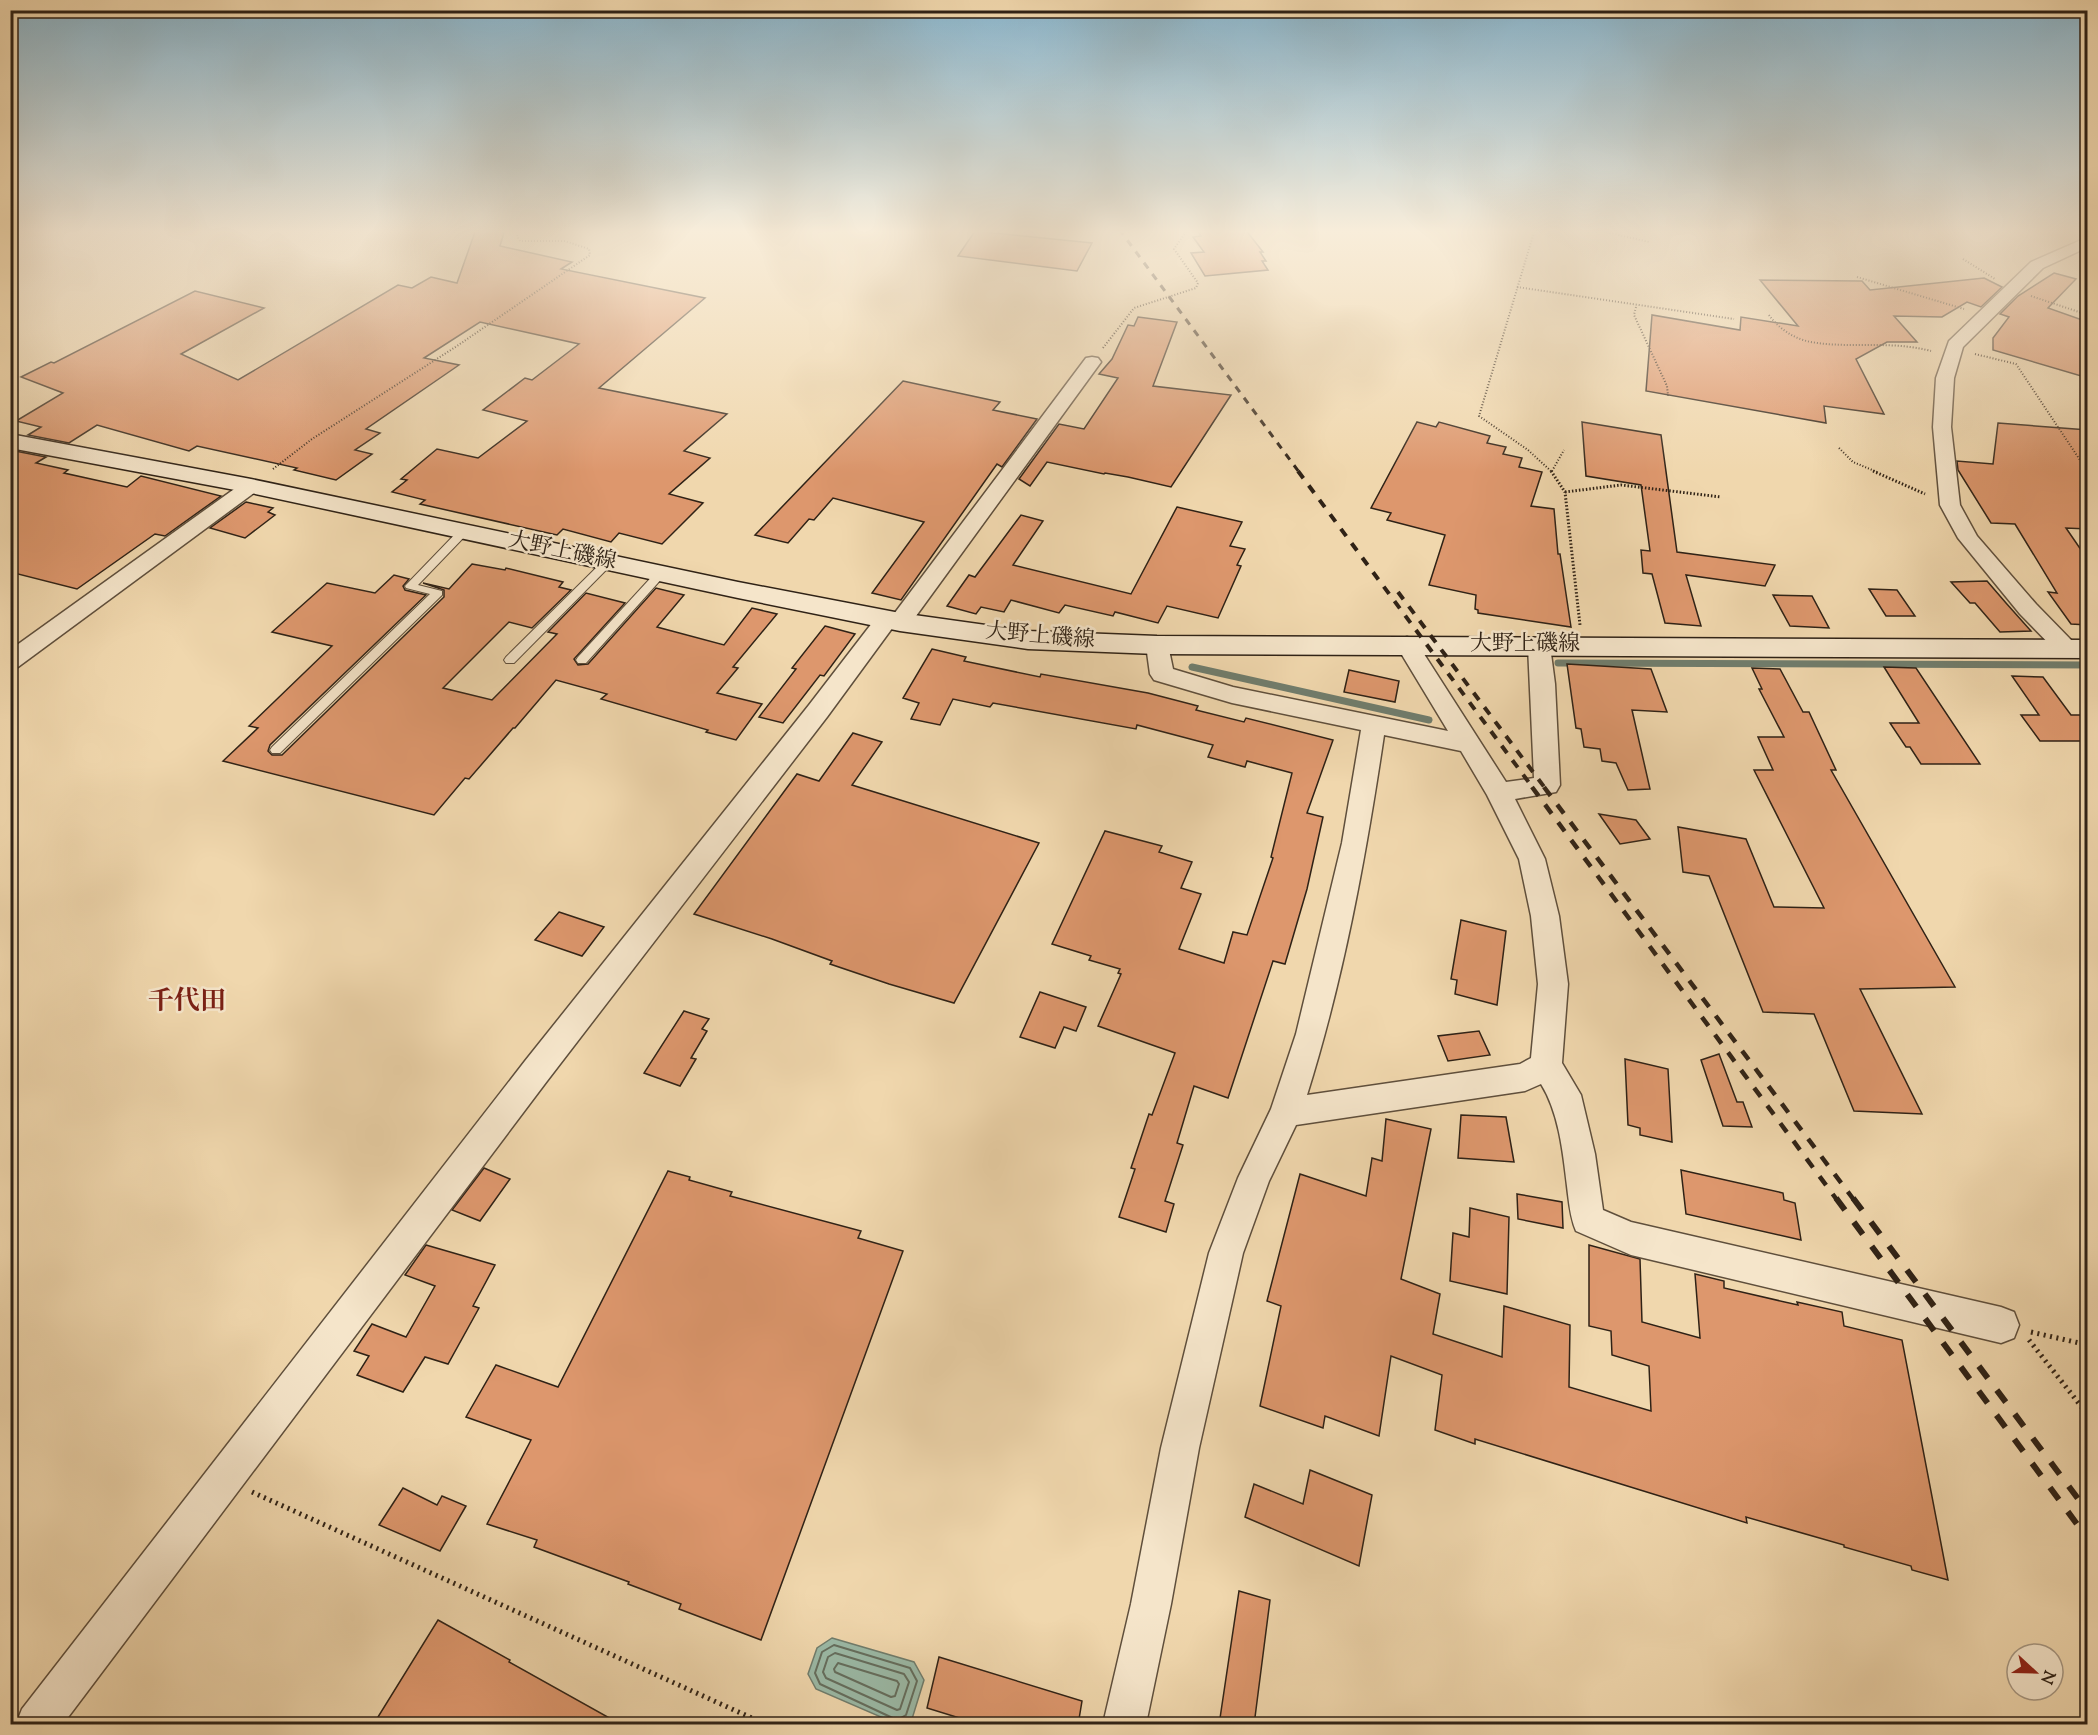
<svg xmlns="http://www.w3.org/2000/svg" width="2098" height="1735" viewBox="0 0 2098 1735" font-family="'Sorts Mill Goudy','Noto Serif JP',serif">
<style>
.water{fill:#9bbaa7;stroke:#707d6d;stroke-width:1.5}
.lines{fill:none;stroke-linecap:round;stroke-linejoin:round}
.shore{stroke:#656e5e;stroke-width:2}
.stream{stroke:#707d6d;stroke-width:7}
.building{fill:#dd976d;stroke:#2f2216;stroke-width:1.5}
.service-casing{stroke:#5f4f3c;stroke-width:2}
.minor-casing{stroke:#5f4f3c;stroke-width:3}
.secondary-casing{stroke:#2f2216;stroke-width:3}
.path-far2{stroke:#2f2216;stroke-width:2;stroke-dasharray:1 2;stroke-linecap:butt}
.path-far1{stroke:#2f2216;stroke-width:3;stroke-dasharray:1.5 2;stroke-linecap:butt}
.path{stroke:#2f2216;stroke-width:5;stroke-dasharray:2 4.5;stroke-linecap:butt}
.service{fill:#f5e5ca;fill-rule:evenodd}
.minor{fill:#f5e5ca;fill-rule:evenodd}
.secondary{fill:#f5e5ca;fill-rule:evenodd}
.rail-far3{stroke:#2f2216;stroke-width:3;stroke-dasharray:7 7;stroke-linecap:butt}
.rail-far2{stroke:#2f2216;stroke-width:4;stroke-dasharray:9 9;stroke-linecap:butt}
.rail-far1{stroke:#2f2216;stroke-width:4.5;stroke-dasharray:11 11;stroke-linecap:butt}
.rail{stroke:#2f2216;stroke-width:6;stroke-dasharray:15 15;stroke-linecap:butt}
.labels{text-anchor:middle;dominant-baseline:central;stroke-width:5;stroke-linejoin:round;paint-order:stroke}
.street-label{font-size:22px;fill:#2f2216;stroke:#f5e5ca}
.quarter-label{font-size:26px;font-weight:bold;fill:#7a1f14;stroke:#f5e5ca}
</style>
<rect width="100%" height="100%" fill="#f0d7ad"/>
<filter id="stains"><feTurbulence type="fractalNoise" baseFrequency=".00333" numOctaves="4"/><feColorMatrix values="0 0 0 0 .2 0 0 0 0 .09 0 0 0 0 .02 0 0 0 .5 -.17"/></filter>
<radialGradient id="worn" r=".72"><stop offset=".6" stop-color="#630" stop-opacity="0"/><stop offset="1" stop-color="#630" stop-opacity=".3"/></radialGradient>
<polygon class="water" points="832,1638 914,1662 924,1680 912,1719 897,1724 816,1689 808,1674 817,1648"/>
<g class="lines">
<g class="shore">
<polygon points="834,1645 910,1668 917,1681 906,1715 897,1720 820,1684 815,1673 822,1652"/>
<polygon points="835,1653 904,1674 909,1682 900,1709 897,1710 826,1678 823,1672 828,1657"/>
<polygon points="838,1663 897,1681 899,1684 895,1696 891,1697 835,1672 834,1669"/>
</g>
<g class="stream">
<polyline points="1558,663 2088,665"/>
<polyline points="1192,667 1429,720"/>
</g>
</g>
<g class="building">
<polygon points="476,229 505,229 500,246 572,262 561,269 705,298 599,388 727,414 684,451 710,458 669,494 703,503 662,544 619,533 611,542 563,529 557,535 420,504 425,500 392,492 407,480 401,479 437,449 478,458 527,421 483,410 525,378 532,380 579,344 480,322 424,358 459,365 366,429 380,433 355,450 372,454 336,480 294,470 297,468 197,446 189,451 97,425 69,443 28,435 41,427 16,421 63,393 21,377 51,362 54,363 195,291 264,308 181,354 238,380 398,285 412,288 431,277 457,283"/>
<polygon points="1196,229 1245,229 1263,252 1260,252 1266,261 1262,261 1268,270 1205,276 1191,253 1204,252 1193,237 1201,236"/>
<polygon points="975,231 1092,243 1077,271 958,256"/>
<polygon points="2054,273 2076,279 2048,308 2088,322 2088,378 1993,350 1993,338 2009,317 2000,314 2018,296"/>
<polygon points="1984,278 2002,287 1981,307 1967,302 1942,317 1894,316 1917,342 1887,342 1856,359 1884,414 1824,406 1826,423 1646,391 1652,315 1740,330 1741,317 1798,326 1760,280 1862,281 1870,290"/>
<polygon points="1138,317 1177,322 1153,386 1231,395 1171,487 1128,477 1105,473 1104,474 1047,462 1030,486 1019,479 1059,424 1084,429 1118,378 1099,374 1112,359 1128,325 1134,326"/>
<polygon points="903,381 1000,402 993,410 1037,419 1002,467 997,464 901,600 872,593 924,522 833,498 814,520 809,519 788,543 755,535"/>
<polygon points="1417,422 1436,427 1439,422 1490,436 1487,443 1506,447 1503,454 1522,458 1519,467 1542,472 1531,506 1554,509 1558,554 1560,554 1571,627 1478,613 1478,610 1475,609 1476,595 1429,585 1445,535 1387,520 1391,513 1371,508"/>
<polygon points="1582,422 1661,435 1677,552 1775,565 1765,586 1686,575 1701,626 1665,623 1652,574 1643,573 1641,550 1650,551 1641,485 1586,476"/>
<polygon points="1998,423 2088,430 2088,529 2066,528 2088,560 2088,625 2071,624 2048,592 2057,593 2015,524 1991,523 1958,470 1957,461 1993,464"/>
<polygon points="10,450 46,457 36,463 68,470 64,473 127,487 141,476 221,496 165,536 155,534 77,589 10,572"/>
<polygon points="246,502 273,508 268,512 275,515 245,538 210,528"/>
<polygon points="1177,507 1242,522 1230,546 1245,549 1237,565 1241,566 1218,618 1167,606 1158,623 1115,612 1113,616 1065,605 1059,613 1011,600 1004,612 981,607 976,614 947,606 969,575 975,577 1021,515 1043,521 1013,565 1131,594"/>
<polygon points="472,564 505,570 506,568 563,582 559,587 571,590 532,628 509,622 443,688 492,700 557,634 548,632 586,593 625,603 574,659 578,665 588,664 656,588 684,595 657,627 724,645 752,608 777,614 733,667 738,668 717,693 762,704 736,740 706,732 708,730 601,699 607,694 556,680 515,728 513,728 469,779 465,778 434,815 223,761 258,728 249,726 332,646 272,632 327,583 375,593 394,575 409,579 403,586 405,590 426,595 270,745 268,751 272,755 282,755 444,597 444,590 423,583 449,589"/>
<polygon points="1987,581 2006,603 2031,631 2000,632 1975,603 1970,603 1951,582"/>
<polygon points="1869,589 1897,590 1915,616 1886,616"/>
<polygon points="1773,595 1812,596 1829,628 1790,626"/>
<polygon points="825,626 855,634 824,676 820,675 783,723 759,717 796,669 792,668"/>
<polygon points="932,649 966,657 964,661 1040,677 1041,674 1148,693 1198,706 1196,710 1244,722 1246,718 1333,740 1307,813 1323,817 1307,889 1285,964 1273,961 1228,1098 1194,1086 1177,1143 1183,1145 1165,1201 1174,1204 1166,1232 1119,1217 1135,1169 1131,1168 1149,1114 1152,1115 1175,1053 1098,1026 1121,974 1118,973 1120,969 1089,960 1091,956 1052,944 1105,831 1162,846 1159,852 1192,862 1181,888 1201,894 1179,949 1224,963 1233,932 1247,935 1273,858 1271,857 1292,773 1247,761 1245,767 1208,757 1213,745 1137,725 1136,729 993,703 990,707 953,699 940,725 911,719 919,703 903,698"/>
<polygon points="1567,664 1651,669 1667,712 1632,710 1650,789 1628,790 1616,763 1602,761 1600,749 1584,747 1581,729 1576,728"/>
<polygon points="1884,667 1916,668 1980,764 1921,764 1910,747 1906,747 1890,723 1919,723"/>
<polygon points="1752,668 1780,669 1803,712 1809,712 1836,770 1831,770 1955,987 1860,989 1922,1114 1854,1111 1814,1014 1763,1012 1709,876 1683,872 1678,827 1746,839 1774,907 1824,908 1754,770 1773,770 1758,737 1784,737 1759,689 1762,689"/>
<polygon points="1349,670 1399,681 1395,702 1344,692"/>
<polygon points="2012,676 2043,677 2071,715 2080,715 2088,726 2088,741 2040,741 2021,715 2039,715"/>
<polygon points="853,733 882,742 852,785 1039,843 954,1003 889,984 830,964 832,961 772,939 694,914 797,774 819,781"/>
<polygon points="1599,814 1636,820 1650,839 1620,844"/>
<polygon points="559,912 604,927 582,956 535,940"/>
<polygon points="1461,920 1506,931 1497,1005 1455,994 1457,980 1451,979"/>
<polygon points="1040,992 1086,1007 1076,1031 1064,1027 1055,1048 1020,1037"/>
<polygon points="684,1011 709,1019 702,1029 707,1031 691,1058 696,1059 680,1086 644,1073"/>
<polygon points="1479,1031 1490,1055 1448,1061 1438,1036"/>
<polygon points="1719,1054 1737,1102 1743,1102 1752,1127 1723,1126 1701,1060"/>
<polygon points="1625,1059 1668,1069 1672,1142 1640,1135 1640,1128 1628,1125"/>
<polygon points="1461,1115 1506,1117 1514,1162 1458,1158"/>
<polygon points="1386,1119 1431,1129 1401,1279 1440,1294 1433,1334 1502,1357 1504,1306 1570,1325 1569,1387 1651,1411 1649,1366 1612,1355 1611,1331 1589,1326 1589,1245 1640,1259 1642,1322 1700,1338 1695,1274 1724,1281 1724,1288 1798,1305 1797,1302 1842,1312 1844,1326 1902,1340 1948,1580 1912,1570 1911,1566 1844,1547 1844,1545 1746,1517 1747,1523 1475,1439 1475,1444 1435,1430 1442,1375 1391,1356 1379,1436 1325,1416 1323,1428 1260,1406 1281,1306 1267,1301 1300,1174 1366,1196 1372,1158 1382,1161"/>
<polygon points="484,1168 510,1179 480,1221 452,1210"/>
<polygon points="1681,1170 1783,1193 1784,1200 1795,1203 1801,1240 1686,1214"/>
<polygon points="668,1171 690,1177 689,1180 732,1192 730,1196 861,1231 858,1238 903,1251 761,1640 679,1609 681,1604 628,1584 629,1582 534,1547 537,1540 487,1524 531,1440 466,1417 496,1365 558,1387"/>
<polygon points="1517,1194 1562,1202 1563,1228 1518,1219"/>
<polygon points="1470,1208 1509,1217 1507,1294 1450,1281 1453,1233 1469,1237"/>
<polygon points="426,1245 495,1265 473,1306 479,1308 448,1364 425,1357 403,1392 357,1375 369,1356 354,1351 372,1324 406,1337 435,1286 405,1275"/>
<polygon points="1310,1470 1372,1495 1359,1566 1245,1517 1254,1484 1303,1504"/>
<polygon points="403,1488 437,1505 442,1496 466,1506 440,1551 379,1525"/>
<polygon points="1239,1591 1270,1600 1254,1725 1219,1725"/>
<polygon points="438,1620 510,1660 509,1662 622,1725 373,1725"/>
<polygon points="939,1657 1082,1701 1078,1725 964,1725 966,1720 927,1708"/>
</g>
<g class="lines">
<g class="service-casing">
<g id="service">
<polygon points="464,528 469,531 468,533 418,585 442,591 442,595 280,753 272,753 270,750 272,747 430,594 406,588 405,586 460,529"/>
<polygon points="608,559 612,560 612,564 514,663 506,663 504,660 506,657 604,560"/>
<polygon points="661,570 666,573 665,575 586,663 578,663 576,660 578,657 657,571"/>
</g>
</g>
<g class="minor-casing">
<g id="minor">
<polygon points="2088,237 2088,247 2043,268 1963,347 1954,378 1951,427 1960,505 1977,536 2036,604 2075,644 2078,649 2075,654 2067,657 2059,654 2020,614 1958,538 1940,505 1933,427 1936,378 1949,341 2031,262"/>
<polygon points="1092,357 1098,358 1101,362 908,627 900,629 893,627 827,717 547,1081 63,1724 16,1724 22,1709 525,1061 809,705 879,614 887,612 894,614 1086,358"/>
<polygon points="251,480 258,482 261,486 258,490 18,667 10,670 10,650 244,482"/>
<path d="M1157 637 1165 640 1168 645 1173 669 1233 687 1448 731 1396 645 1399 640 1407 637 1415 640 1506 782 1534 778 1528 646 1531 641 1539 638 1547 641 1550 646 1555 684 1560 785 1556 792 1515 799 1545 859 1559 916 1568 984 1562 1063 1581 1095 1595 1154 1603 1210 1631 1222 2001 1307 2014 1312 2019 1325 2014 1338 2001 1343 1631 1255 1576 1231C1570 1217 1569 1202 1567 1186 1563 1152 1559 1113 1541 1084L1525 1091 1296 1125 1269 1181 1243 1253 1199 1448 1171 1604 1146 1724H1103L1131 1604 1161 1448 1209 1253 1238 1178 1271 1109 1296 1034 1342 843 1361 730 1232 703 1154 680 1150 674 1146 645 1149 640ZM1384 735 1461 751 1487 795 1519 859 1531 916 1538 984 1531 1058 1520 1064 1307 1095C1344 977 1366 856 1384 735Z"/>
</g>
</g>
<g class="secondary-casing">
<polygon id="secondary" points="10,434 251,479 738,582 900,613 1028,631 1157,636 2088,640 2088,658 1157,654 1028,649 900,631 738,598 251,493 10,448"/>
</g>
<g class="path-far2">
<polyline points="1535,229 1479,416 1528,450 1552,472"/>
<polyline points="1592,229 1649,242"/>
<polyline points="1963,259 1995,279"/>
<polyline points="1857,277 1964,309"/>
<polyline points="1517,287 1734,319"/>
<polyline points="2031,296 2088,315"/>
<polyline points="1636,307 1634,315 1667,386 1668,396"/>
<path d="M1769 315C1778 328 1794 339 1811 342 1851 349 1889 340 1931 351"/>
<polyline points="1103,348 1134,308 1196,288 1198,283 1174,249 1188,229"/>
<polyline points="1975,354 2016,364 2088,472"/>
<polyline points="1839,448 1853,462 1877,472"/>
<polyline points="273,469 312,439 457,346 590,255 589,249 565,241 520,241 517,236 520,229"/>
<polyline points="1552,471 1564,450"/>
</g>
<g class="path-far1">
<polyline points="1551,471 1565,492 1580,625"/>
<polyline points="1873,471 1925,494"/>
<polyline points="2087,471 2088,473"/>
<polyline points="1565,492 1621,485 1721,497"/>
</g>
<g class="path">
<polyline points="2031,1332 2088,1345"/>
<polyline points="2029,1340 2088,1415"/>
<polyline points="252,1492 765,1724"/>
</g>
<use href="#service" class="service"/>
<use href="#minor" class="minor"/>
<use href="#secondary" class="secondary"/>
<polyline class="rail-far3" points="1119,229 1299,472"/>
<g class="rail-far2">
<polyline points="1298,471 1533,788"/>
<polyline points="1398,592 1545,788"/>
</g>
<g class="rail-far1">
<polyline points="1532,787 1837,1200"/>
<polyline points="1544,787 1854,1200"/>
</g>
<g class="rail">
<polyline points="1836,1198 2088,1539"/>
<polyline points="1853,1198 2088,1512"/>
</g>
</g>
<linearGradient id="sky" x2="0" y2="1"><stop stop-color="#89b6ce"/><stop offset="0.49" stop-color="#f8edda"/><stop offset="1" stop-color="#f8edda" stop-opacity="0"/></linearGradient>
<rect width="2098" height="472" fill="url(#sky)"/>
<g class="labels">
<g class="street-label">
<text transform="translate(562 552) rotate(12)">大野上磯線</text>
<text transform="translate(1040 637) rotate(5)">大野上磯線</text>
<text x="1525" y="645">大野上磯線</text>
</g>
<g class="quarter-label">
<text x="187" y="1002">千代田</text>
</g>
</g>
<rect width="2098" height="1735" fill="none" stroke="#f0d7ad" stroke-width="36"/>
<rect x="12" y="12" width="2074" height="1711" fill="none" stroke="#2f2216" stroke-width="3"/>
<rect x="18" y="18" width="2062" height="1699" fill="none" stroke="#2f2216" stroke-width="1.5"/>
<g transform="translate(2035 1672) rotate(112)"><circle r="28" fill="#f5e5ca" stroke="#a69782" stroke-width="1.5"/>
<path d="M0-4.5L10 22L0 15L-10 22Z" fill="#8f2418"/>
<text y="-9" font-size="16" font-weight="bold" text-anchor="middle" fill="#2f2216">N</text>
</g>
<rect width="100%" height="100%" filter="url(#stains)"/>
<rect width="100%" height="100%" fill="url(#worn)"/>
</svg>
